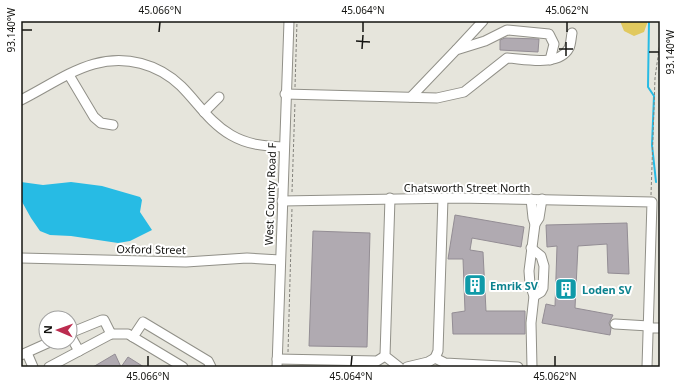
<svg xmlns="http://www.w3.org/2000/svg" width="681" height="388" viewBox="0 0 681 388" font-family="'Noto Sans',sans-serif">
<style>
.green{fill:#e1c95f}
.water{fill:#27bbe4}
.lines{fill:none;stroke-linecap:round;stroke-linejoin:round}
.stream{stroke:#27bbe4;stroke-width:2}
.building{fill:#b0aab1;stroke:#938d94}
.minor-casing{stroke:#919088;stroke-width:11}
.path{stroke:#83827c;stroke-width:1;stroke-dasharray:3 2;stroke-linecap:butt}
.minor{stroke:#fff;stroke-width:9}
.ticks{fill:none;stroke:#141411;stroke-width:1.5}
.labels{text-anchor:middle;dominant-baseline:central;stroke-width:4;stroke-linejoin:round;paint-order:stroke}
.street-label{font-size:11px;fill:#141411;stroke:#fff}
.culture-label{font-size:11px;font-weight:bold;fill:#0d838f;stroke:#fff;text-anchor:start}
.neatline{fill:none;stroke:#141411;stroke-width:1.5}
.ticks-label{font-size:10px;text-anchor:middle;fill:#141411}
</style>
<rect width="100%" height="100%" fill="#e6e5dc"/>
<polygon class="green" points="620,21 648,21 644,32 634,36 624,31"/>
<polygon class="water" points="21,182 43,185 71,182 102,186 140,197 142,200 140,212 152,230 130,241 118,243 71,236 50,235 40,231 31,218 21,200"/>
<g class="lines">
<polyline class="stream" points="649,21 648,87 654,96 652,145 656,182"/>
</g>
<g class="building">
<polygon points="505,38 539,39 538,52 500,50 500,40"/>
<polygon points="455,215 524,227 521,247 472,238 470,250 483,252 486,311 525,311 525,334 453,334 452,313 465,311 463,259 448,259"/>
<polygon points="627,223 629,274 608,273 607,244 578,246 575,308 613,315 609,323 611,328 610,335 542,323 546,304 555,306 557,246 547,247 546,225"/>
<polygon points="313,231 370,233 367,347 309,346"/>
<polygon points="115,354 121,367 128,357 144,367 93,367"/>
</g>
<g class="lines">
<g class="minor-casing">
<g id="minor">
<polyline points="457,49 483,21"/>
<polyline points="69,75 94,117 101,123 113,125"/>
<path d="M285 94 437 98 464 92 507 58C525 59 559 67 569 48 571 44 571 38 572 33"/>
<polyline points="411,97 456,50 485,41 507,30 549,34 554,44 550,60"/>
<path d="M21 100C45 88 69 71 94 64 126 55 158 64 181 86 198 103 210 123 231 135 248 145 265 146 283 147"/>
<polyline points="204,112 219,97"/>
<polyline points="390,198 385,356 399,367"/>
<polyline points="531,199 533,218 535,224 529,271 530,284 534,296 531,323 532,367"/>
<polyline points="282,201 456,198 652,202 647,367"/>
<polyline points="535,224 539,218 542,199"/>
<polyline points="531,248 541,256 544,266 543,288 541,292 534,296"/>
<polyline points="21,258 186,262 247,258 280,260"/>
<polyline points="615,324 649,326"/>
<polyline points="649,328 660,328"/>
<polyline points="70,333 102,320 104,320 111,334"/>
<polyline points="70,335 79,351"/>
<polyline points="133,337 143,322 208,361 211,367"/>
<polyline points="27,353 33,367"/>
<polyline points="21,355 50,342"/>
<polyline points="435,358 438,351 443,198"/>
<polyline points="277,359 377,361 385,356"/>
<polyline points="49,367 111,334 128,334 183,367"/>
<polyline points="277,367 289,21"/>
<polyline points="407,367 428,362 435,358 445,363 518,367"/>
</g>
</g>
<g class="path">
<polyline points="295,87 297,21"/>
<polyline points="292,192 295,102"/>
<polyline points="651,195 655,78 660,42"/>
<polyline points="288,352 292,208"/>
</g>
<use href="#minor" class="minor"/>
</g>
<path class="ticks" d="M22 30H32M159 32 160 22M363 32V22M567 32V22M356 41 370 42M362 49 363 35M559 49H573M649 52H659M566 56V42M148 366V356M351 366 352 356M555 366V356"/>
<defs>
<g id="building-square" transform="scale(1.15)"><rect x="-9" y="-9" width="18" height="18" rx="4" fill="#0f9aa8" stroke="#fff"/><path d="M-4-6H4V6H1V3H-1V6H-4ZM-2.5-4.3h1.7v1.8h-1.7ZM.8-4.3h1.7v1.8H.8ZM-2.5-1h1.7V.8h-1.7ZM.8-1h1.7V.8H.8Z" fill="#fff"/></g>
</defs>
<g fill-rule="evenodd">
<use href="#building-square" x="475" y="285"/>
<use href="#building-square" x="566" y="289"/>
</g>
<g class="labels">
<g class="street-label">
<text x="467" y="187">Chatsworth Street North</text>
<text transform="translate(270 194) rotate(-88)">West County Road F</text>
<text transform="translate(151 249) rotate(1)">Oxford Street</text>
</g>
<g class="culture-label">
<text x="490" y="285">Emrik SV</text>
<text x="582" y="289">Loden SV</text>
</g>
</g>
<rect width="681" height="388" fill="none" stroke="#ffffff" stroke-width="44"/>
<g transform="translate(58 330) rotate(272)"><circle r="19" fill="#ffffff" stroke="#a1a1a0"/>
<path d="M0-3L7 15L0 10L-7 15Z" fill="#bc2c4f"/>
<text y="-6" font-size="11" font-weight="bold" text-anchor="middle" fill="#141411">N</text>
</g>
<rect x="22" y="22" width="637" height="344" class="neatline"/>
<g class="ticks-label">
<text x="160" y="14">45.066°N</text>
<text x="363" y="14">45.064°N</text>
<text x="567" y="14">45.062°N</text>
<text transform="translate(11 30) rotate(-90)" y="4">93.140°W</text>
<text transform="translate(670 52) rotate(-90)" y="4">93.140°W</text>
<text x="148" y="380">45.066°N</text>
<text x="351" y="380">45.064°N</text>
<text x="555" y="380">45.062°N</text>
</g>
</svg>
